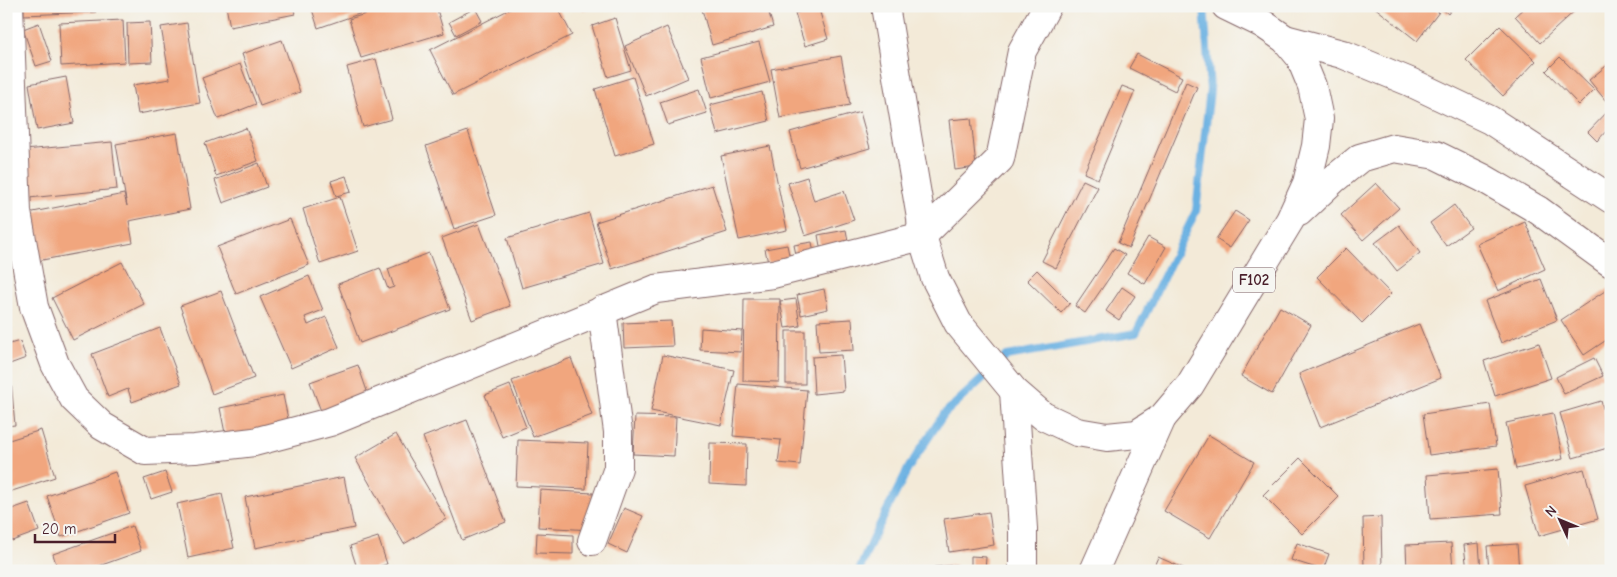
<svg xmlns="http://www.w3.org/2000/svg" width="1617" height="577" viewBox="0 0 1617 577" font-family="'Comic Neue',sans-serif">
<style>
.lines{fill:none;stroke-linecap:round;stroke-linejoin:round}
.stream{stroke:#6bb1e2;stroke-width:8}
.building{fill:#f1a67e}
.minor-casing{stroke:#856668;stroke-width:30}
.secondary-casing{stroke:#856668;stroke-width:30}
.trunk-casing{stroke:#856668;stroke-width:30}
.minor{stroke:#fff;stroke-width:28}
.secondary{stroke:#fff;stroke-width:28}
.trunk{stroke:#fff;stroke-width:28}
.labels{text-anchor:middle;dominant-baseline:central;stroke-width:4;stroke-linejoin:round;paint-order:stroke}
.shield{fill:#f6f6f2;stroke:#7e6067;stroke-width:1}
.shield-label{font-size:15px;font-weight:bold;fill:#4a1f2b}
</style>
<rect width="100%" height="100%" fill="#f6f6f2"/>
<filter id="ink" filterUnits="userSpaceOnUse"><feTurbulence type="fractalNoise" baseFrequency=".02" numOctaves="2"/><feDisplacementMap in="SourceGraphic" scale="10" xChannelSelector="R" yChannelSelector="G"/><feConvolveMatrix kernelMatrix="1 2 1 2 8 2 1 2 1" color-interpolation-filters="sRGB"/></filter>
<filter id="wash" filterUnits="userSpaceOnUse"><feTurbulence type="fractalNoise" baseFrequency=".0096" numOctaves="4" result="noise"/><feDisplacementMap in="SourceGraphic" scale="20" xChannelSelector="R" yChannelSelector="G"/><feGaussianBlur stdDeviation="1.12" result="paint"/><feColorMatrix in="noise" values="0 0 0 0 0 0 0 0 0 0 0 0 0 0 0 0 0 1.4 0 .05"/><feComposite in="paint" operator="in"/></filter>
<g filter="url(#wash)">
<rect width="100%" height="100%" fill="#f3ead8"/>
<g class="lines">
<polyline class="stream" points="859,571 872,540 909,467 944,414 1007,356 1136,333 1196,211 1210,90 1204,6"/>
</g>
<g id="blocks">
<g class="building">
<polygon points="24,6 95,6 96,12 24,15"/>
<polygon points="226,6 293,6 295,14 230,27"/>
<polygon points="311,6 379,6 379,7 318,28"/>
<polygon points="392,6 436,6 444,33 361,58 349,19"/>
<polygon points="516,6 557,6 572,35 453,95 430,50"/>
<polygon points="582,6 594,6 594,7 583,10"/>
<polygon points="701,6 767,6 773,27 712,45"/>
<polygon points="818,6 828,39 805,46 795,13"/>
<polygon points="1373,6 1431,6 1439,12 1417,41"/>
<polygon points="1439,6 1454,6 1448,14"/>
<polygon points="1526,6 1580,6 1540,43 1515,16"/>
<polygon points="475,8 482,21 456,35 449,22"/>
<polygon points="615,18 631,70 608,77 592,26"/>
<polygon points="123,20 125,62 61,66 59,23"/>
<polygon points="150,22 152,62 128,63 127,23"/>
<polygon points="39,23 52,61 36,66 23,29"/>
<polygon points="187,23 200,103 138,114 133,85 170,79 161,27"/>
<polygon points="1500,26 1536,61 1503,96 1466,60"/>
<polygon points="667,27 688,78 646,96 625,46"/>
<polygon points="282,40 300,92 260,106 242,54"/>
<polygon points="759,42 770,82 711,98 701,57"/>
<polygon points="1137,54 1182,77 1175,91 1129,68"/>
<polygon points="841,56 850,105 780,118 771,69"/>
<polygon points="1560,57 1594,90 1579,105 1546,71"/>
<polygon points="376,59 392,119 363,127 347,67"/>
<polygon points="1611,62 1611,97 1606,101 1589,80"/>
<polygon points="240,64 256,104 218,119 202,78"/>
<polygon points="66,77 74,123 37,130 29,84"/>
<polygon points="633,77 654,144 615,156 595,89"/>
<polygon points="1186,82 1197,87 1129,248 1118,243"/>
<polygon points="1122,86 1135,91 1098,179 1084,173"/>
<polygon points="699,89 707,113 668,125 660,102"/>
<polygon points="762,92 769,121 717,134 710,105"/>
<polygon points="1611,108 1611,126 1597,141 1588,132"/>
<polygon points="860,112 870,148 800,168 790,132"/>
<polygon points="971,118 976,167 955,170 949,120"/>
<polygon points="246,128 258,161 216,176 205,143"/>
<polygon points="468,131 496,215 454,229 426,146"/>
<polygon points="177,133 190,209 129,221 133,243 37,261 28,213 124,194 127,206 116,144"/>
<polygon points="112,142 117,189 29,198 24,150"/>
<polygon points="770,146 787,230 739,240 721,156"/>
<polygon points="259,163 267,187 223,203 215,180"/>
<polygon points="346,176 351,192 336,196 331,181"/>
<polygon points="807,177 814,201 844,191 854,220 805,236 788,183"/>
<polygon points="1083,180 1098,187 1056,268 1042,261"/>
<polygon points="1376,183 1399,208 1363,240 1341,215"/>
<polygon points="712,185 727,232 612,269 596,222"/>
<polygon points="340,197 358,251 320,264 303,209"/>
<polygon points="1454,205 1471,228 1446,246 1430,223"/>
<polygon points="1235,211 1249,220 1230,248 1216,239"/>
<polygon points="589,213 604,264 522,288 507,238"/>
<polygon points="290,219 309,265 236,294 217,247"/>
<polygon points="1525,222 1545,269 1498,291 1477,244"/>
<polygon points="479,224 510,306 472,320 442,238"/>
<polygon points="1399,225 1420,253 1397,271 1375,243"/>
<polygon points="846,230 850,252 822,257 818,235"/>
<polygon points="1148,237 1166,247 1145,284 1127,273"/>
<polygon points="812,242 815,260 798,264 794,245"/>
<polygon points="787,245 790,259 768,263 765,249"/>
<polygon points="1114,248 1125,255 1085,313 1075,306"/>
<polygon points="1346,248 1391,294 1362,323 1317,277"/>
<polygon points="429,253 450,309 360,343 338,284 380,268 388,289 394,287 388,269"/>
<polygon points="122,262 144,304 73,340 52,298"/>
<polygon points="1037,270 1070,303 1061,313 1027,280"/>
<polygon points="309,276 323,310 305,317 308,325 326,317 339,347 291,368 260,297"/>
<polygon points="1541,279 1557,320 1501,343 1485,301"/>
<polygon points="1122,287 1135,296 1119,320 1106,311"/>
<polygon points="1611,287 1611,337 1584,355 1561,320"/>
<polygon points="824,289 828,309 801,315 797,295"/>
<polygon points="221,291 254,378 212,394 180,306"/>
<polygon points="744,299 780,299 779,382 743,381"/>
<polygon points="796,299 800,326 785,328 780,301"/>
<polygon points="1280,307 1311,325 1272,394 1241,376"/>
<polygon points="852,319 854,350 819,352 817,321"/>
<polygon points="671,321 673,346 624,348 623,323"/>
<polygon points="1419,324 1441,378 1320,427 1299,374"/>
<polygon points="160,328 181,384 132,402 128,389 108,397 92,354"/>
<polygon points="701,328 742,331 741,352 700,350"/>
<rect x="786" y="331" width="19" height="53"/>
<polygon points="20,341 26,358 7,365 6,345"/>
<polygon points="1539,343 1551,378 1495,396 1484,361"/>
<polygon points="663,355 734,370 721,425 651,411"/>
<polygon points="841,355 844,391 814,394 812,357"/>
<polygon points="571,358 592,415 533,437 512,381"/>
<polygon points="1594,358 1603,376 1564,394 1556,377"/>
<polygon points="358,365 368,394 321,411 310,382"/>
<polygon points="6,369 10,369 15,425 6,426"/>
<polygon points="738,384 807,390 800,465 778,463 781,440 733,436"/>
<polygon points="510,385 526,427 502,437 485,395"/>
<polygon points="283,395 289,424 226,438 220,408"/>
<polygon points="1601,401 1611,436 1611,447 1573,458 1560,413"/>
<polygon points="1490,404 1496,446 1429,455 1423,414"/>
<polygon points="1553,413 1563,459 1516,469 1506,423"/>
<polygon points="635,416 676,417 674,456 633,454"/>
<polygon points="467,420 506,522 462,540 423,437"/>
<polygon points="41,430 55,477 6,493 6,441"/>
<polygon points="396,434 446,519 404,544 355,458"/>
<polygon points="1209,435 1254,462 1210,538 1164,511"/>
<polygon points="518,440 588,443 586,489 516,486"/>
<polygon points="710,443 747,444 746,486 709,484"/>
<polygon points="1300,458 1339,497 1302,534 1263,495"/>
<polygon points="1498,469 1502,514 1430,519 1427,475"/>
<polygon points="1584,469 1598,519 1539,536 1525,486"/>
<polygon points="115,472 129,513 61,537 47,496"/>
<polygon points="165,472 172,492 151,499 144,479"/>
<polygon points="344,477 354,528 255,548 245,497"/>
<polygon points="540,490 593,493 592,530 538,527"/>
<polygon points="222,494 234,548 188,558 177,504"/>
<polygon points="29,503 39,531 12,541 6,526 6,511"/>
<polygon points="624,508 643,516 627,553 608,544"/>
<polygon points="989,512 994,545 949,552 944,519"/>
<polygon points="1381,517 1382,570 1364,570 1363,518"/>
<polygon points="132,526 141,551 85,571 58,571 53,554"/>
<polygon points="537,533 573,535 573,554 536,553"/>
<polygon points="378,537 387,564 366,571 358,571 350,546"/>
<polygon points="1297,543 1329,554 1323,570 1291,560"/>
<polygon points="1451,543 1453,571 1407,571 1406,545"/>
<polygon points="1479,543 1481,571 1467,571 1464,545"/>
<polygon points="1517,544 1519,571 1489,571 1487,546"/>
<polygon points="971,556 986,557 985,571 971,571"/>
<polygon points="1158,557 1190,571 1152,571"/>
<polygon points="956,565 956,571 934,571 934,567"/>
</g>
</g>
</g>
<g filter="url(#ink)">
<use href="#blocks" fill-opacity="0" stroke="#856668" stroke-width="1"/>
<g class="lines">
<g class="minor-casing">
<g id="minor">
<polyline points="9,6 17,212 34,307 55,364 74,399 102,426 145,451 195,449 254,442 330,422 656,289 773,274 922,236 1000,159 1022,51 1047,6"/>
<polyline points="592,541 618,468 618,432 602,310"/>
</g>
</g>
<g class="secondary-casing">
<g id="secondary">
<polyline points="1014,391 1023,529 1023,571"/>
<polyline points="1094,571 1162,418"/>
</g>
</g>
<g class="trunk-casing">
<g id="trunk">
<polyline points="885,6 921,218 922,236 935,278 958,323 1014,391 1043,416 1077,432 1107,437 1137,434 1162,418 1190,385 1290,220 1307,183 1316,146 1319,119 1312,86 1300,57 1285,39 1263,24 1226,6"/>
<polyline points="1285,39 1342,54 1410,82 1490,120 1611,199"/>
<polyline points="1299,212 1334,179 1360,158 1394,148 1436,155 1483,178 1538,210 1611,263"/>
</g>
</g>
<use href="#minor" class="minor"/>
<use href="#secondary" class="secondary"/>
<use href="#trunk" class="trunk"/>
</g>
</g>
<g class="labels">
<rect class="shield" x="1233" y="267.5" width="42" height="25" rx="4"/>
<g class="shield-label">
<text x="1254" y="280">F102</text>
</g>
</g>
<rect width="1617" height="577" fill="none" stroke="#f6f6f2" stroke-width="25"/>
<g transform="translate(1560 520) rotate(314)" stroke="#f6f6f2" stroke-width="4" paint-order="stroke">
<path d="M0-4L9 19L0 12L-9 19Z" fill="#4a1f2b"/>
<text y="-8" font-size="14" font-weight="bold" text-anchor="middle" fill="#4a1f2b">N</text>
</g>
<path d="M35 534v8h80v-8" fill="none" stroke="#4a1f2b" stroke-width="2.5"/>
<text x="42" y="534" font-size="15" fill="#4a1f2b" stroke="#f6f6f2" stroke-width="4" paint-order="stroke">20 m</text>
</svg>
